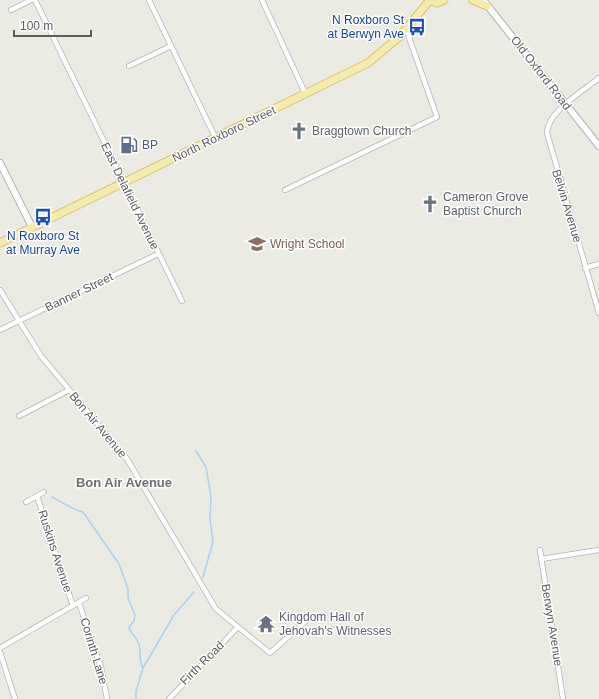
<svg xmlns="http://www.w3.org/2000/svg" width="599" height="699" viewBox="0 0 599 699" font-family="Helvetica,sans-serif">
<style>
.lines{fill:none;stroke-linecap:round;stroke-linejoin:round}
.stream{stroke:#abd1f3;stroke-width:1.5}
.street-casing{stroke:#b3b4b8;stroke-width:6}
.secondary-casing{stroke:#b2b4b8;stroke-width:8}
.primary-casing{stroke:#dec169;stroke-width:9}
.street{stroke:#fff;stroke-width:4.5}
.secondary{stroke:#fff;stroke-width:6}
.primary{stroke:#f4ebaf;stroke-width:7}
.labels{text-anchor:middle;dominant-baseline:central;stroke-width:3;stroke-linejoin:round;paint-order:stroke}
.transit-label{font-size:12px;fill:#164399;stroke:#fff;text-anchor:end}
.street-label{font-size:12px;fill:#5b5d61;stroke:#fff}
.worship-label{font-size:12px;fill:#5b616d;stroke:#fff;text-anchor:start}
.service-label{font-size:12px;fill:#4e5e75;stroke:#fff;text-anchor:start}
.education-label{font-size:12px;fill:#785e54;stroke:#fff;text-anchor:start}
.neighbourhood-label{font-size:13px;font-weight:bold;fill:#6c6f73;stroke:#fff}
</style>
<rect width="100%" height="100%" fill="#ebeae3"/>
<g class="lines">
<g class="stream">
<polyline points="196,451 206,467 211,497 210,519 213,542 203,577"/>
<path d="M52 497C61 502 74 510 83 512L119 564 128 589V598L135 615 134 621 129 627C131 634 135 636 138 642 142 650 138 660 143 668"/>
<polyline points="136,699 136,691 143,668 174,615 194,592"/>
</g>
<g class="street-casing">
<g id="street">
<polyline points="35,0 182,301"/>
<polyline points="149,0 216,139"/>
<polyline points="262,0 306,95"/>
<polyline points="11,10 31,0"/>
<polyline points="129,66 171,46"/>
<path d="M599 78C583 91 547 112 547 133L599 313"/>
<polyline points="285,190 437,117 406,29"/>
<polyline points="585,268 599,264"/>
<polyline points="0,290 41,356 127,459 216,609 270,653 308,619"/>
<polyline points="0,330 158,254"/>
<polyline points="19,416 69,390"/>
<polyline points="37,496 73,606"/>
<polyline points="26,502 44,492"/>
<polyline points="540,550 563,699"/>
<polyline points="541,559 599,550"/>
<polyline points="79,603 101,667 107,699"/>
<polyline points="0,648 86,598"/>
<polyline points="0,652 15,699"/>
<polyline points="169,699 237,628"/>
</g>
</g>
<g class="secondary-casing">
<g id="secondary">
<polyline points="483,0 599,146"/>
<polyline points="0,163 32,227"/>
</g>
</g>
<g class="primary-casing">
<g id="primary">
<polyline points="431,0 437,3 444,0"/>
<polyline points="473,0 487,6"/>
<polyline points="0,243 368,63 399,37 430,0"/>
</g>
</g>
<use href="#street" class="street"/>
<use href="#secondary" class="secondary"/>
<use href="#primary" class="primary"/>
</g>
<defs>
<g id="bus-bare" transform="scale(1.38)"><path d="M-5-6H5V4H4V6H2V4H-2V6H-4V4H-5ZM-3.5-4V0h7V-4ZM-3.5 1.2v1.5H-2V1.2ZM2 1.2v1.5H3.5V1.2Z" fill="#1a4fb4" stroke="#fff" stroke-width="2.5" paint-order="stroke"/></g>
<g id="church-bare" transform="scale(1.38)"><path d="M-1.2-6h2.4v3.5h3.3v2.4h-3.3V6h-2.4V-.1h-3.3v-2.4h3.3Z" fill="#6b7280" stroke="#fff" stroke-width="2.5" paint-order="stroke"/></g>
<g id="fuel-bare" transform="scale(1.38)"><path d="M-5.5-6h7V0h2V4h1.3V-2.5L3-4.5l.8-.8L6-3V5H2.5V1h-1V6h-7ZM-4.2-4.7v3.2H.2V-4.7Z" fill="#5c6f8a" stroke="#fff" stroke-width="2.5" paint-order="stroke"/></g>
<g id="school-bare" transform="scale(1.38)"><path d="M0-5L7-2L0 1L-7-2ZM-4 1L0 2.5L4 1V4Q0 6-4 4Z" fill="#8d6e63" stroke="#fff" stroke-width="2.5" paint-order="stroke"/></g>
<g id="temple-bare" transform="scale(1.38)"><path d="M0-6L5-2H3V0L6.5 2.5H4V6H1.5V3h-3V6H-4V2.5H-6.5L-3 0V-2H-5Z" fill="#6b7280" stroke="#fff" stroke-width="2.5" paint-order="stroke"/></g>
</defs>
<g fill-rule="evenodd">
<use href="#bus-bare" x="417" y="27"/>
<use href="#church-bare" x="299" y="131"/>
<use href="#fuel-bare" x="129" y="145"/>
<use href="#church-bare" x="430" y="204"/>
<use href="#bus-bare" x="43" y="217"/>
<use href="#school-bare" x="257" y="244"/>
<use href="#temple-bare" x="266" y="624"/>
</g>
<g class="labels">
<g class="transit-label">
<text x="404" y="20">N Roxboro St<tspan x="404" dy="14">at Berwyn Ave</tspan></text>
<text x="43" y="236" text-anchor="middle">N Roxboro St<tspan x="43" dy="14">at Murray Ave</tspan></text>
</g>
<g class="street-label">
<text transform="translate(541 73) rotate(52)">Old Oxford Road</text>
<text transform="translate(224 134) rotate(-26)">North Roxboro Street</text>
<text transform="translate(130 196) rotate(64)">East Delafield Avenue</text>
<text transform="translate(567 206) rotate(73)">Belvin Avenue</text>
<text transform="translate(79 292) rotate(-26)">Banner Street</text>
<text transform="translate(98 425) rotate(50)">Bon Air Avenue</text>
<text transform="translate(55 551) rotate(72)">Ruskins Avenue</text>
<text transform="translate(552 625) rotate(81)">Berwyn Avenue</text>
<text transform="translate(94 651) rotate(73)">Corinth Lane</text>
<text transform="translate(202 663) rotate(-45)">Firth Road</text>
</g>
<g class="worship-label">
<text x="312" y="131">Braggtown Church</text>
<text x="443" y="197">Cameron Grove<tspan x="443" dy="14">Baptist Church</tspan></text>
<text x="279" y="617">Kingdom Hall of<tspan x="279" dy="14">Jehovah’s Witnesses</tspan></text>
</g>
<g class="service-label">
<text x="142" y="145">BP</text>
</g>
<g class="education-label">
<text x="270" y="244">Wright School</text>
</g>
<g class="neighbourhood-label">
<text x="124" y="482">Bon Air Avenue</text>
</g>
</g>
<path d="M14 30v6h77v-6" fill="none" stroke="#5b5d61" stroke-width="2"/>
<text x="20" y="30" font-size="12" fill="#5b5d61" stroke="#ffffff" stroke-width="3" paint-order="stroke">100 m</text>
</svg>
